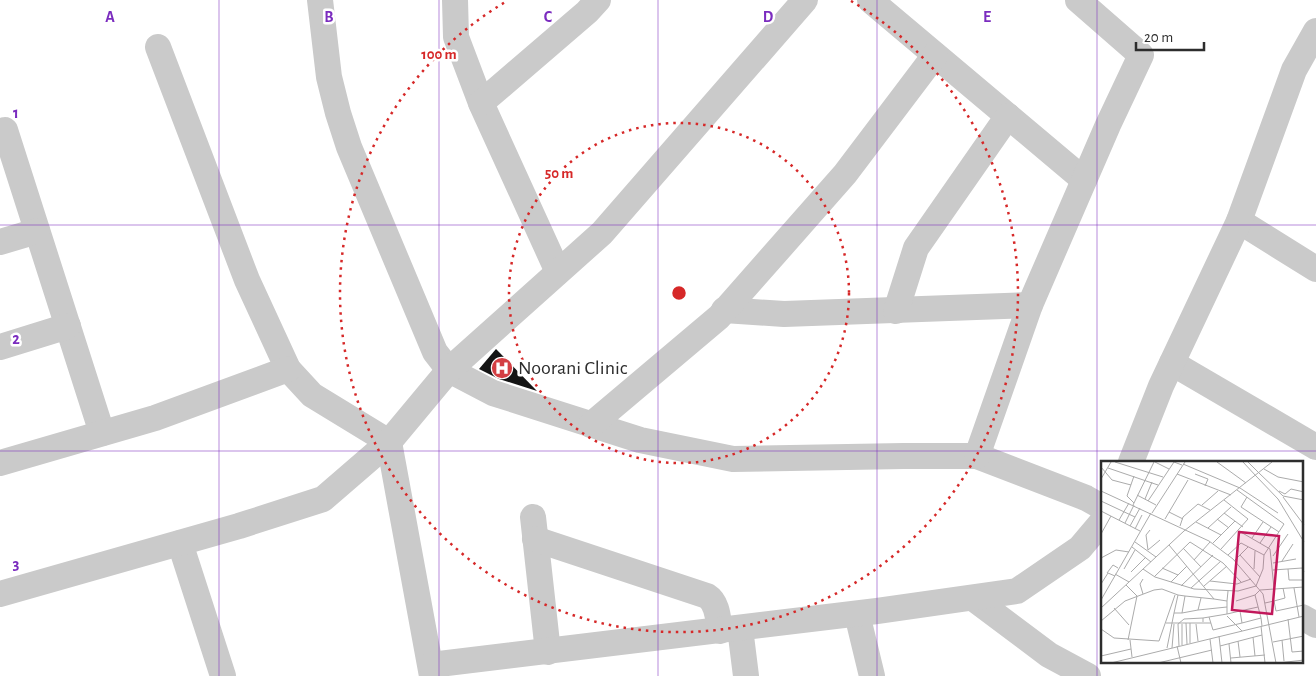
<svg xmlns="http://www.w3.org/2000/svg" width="1316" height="676" viewBox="0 0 1316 676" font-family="'Alegreya Sans',sans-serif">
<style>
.building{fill:#141414}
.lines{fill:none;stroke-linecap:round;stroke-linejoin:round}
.minor{stroke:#cacaca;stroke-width:26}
.grid{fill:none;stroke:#7b2cbf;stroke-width:1;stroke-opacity:0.55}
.ring{fill:none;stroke:#d62828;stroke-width:2.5;stroke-dasharray:2.5 5}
.labels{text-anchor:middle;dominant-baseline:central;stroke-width:5;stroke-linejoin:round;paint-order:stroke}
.poi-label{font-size:20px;fill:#2d2d2d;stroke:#fff;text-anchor:start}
.inset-road{fill:none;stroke:#ababab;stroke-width:1}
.view{fill:#c2185b;fill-opacity:0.15;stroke:#c2185b;stroke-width:2.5}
.inset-edge{fill:none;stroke:#2d2d2d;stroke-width:2.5}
.grid-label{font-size:16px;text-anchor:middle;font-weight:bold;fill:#7b2cbf;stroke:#fff;stroke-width:5;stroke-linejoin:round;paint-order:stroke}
.centre{fill:#d62828;stroke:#fff;stroke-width:2.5}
.ring-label{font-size:15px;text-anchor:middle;font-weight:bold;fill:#d62828;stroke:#fff;stroke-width:5;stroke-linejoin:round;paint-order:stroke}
</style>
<rect width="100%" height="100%" fill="#fff"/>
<polygon class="building" points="496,349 537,391 499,379 479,369"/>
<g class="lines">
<g class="minor">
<polyline points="320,0 329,77 338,113 349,147 435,352 449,370 493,393 640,440 733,459 904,456 977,456 1086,498 1102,507"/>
<polyline points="455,0 456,37 481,103 558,272"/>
<polyline points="870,0 1084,180"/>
<polyline points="158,47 247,280 288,369 312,395 389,442 432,676"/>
<polyline points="481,103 587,12 598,0"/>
<polyline points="5,130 102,433"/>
<polyline points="1239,221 1316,269"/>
<polyline points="0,242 37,231"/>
<polyline points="724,310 784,314 1030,305"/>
<polyline points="896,311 916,248 1008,116"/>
<polyline points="0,347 68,326"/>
<polyline points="1172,363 1316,447"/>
<polyline points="591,425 719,317 845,174 935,55"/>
<polyline points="977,456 1030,305 1108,125 1141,55 1078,0"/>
<polyline points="1131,462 1161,386 1239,221 1294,70 1316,31"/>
<polyline points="0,463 155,418 288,369"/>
<polyline points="533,517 548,652"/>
<path d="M535 539 707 596C718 603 718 619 720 631"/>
<polyline points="180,543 223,676"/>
<polyline points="0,594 239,526 323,499 389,442 449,370 602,233 805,0"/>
<polyline points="973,598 1049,655 1088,676"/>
<polyline points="857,614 872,676"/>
<polyline points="1302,617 1316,625"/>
<polyline points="740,628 746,676"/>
<polyline points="431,665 877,611 1017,591 1080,548 1102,522"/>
</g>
</g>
<path class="grid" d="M219 0V676M439 0V676M658 0V676M877 0V676M1097 0V676M0 225H1316M0 451H1316"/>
<g class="ring">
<circle cx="679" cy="293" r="170"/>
<path d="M851 1A339 339 0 1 1 507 1"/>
</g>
<defs>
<g id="hospital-disc" transform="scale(1.125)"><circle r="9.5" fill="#d33f43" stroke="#fff"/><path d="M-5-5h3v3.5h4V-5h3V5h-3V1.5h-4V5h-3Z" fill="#fff"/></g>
</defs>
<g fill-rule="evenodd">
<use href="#hospital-disc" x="502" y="368"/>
</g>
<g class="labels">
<g class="poi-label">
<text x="518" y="368">Noorani Clinic</text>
</g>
</g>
<g transform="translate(1101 461)">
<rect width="202" height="202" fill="#fff"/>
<path class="inset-road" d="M14 1 62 16M54 1 68 8M116 1 145 22M142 1 155 15M147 1 158 12M82 3 139 27M0 6 11 19 30 24M7 7 57 24M163 8 177 16 203 21M158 12 182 35 203 39M76 13 130 34M94 13 107 18 104 25M33 15 26 35 33 42M155 15 177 38 203 81M0 18 10 1M139 27 177 52M0 30 108 80 132 98 162 133 175 202M178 30 184 33 190 28 203 31M36 34 55 44M146 36 140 46 178 71M182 36 203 64M44 38 51 21M0 40 34 56M47 40 73 1 81 4M32 44 53 1M101 44 117 30M0 50 39 70M68 51 82 58M51 52 84 1M123 52 142 66M64 58 87 19M116 58 128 67M18 59 28 42M95 61 120 74M24 62 33 44M29 65 39 47M79 65 82 56 97 43 109 49M107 67 130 46M34 68 41 54M138 70 169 88 173 127M0 73 10 55M151 77 162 61M34 81 55 96M112 82 134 60M159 82 170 66M68 84 113 138 126 140 127 130M31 86 50 101M82 87 100 106M120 88 147 58 123 39M47 89 45 74 49 69M47 89 59 79M127 94 140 82 163 94M139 94 159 116M172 95 187 73M0 97 15 89 28 91M93 99 109 81M133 100 147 86M181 100 192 83M172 102 195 98M61 107 77 114M23 108 34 89M42 108 54 116 93 128 137 130 155 125 162 108 163 94 183 63 136 29M153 108 154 90M187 108 188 119H203M172 109 201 107 203 111M30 111 45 96M6 112 12 104 17 107M14 113 28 121M53 116 89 81 122 102 140 121M109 120 136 123 150 118M70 121 86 105M0 123 7 112 14 115M25 124 36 135 27 179M80 125 112 94M103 125 126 105M90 127 120 100M193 127 198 156M42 133 39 123 42 118M154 134 160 157M84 135 81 152H73L77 134 84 135 113 138M0 139 50 52M126 140V153L139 150 141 162 160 157 161 165M135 140 154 134 159 129 203 126M173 140 184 137 182 127M164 142 173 140 175 150 203 144M0 147 83 70 171 1M13 147 28 164M97 149 126 146M139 150 157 146M81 152 97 149 100 137M126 155 141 170M108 156 112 169 141 162M187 158 191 191 203 190M0 160 24 140 53 129 61 128 77 134M102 161V157L126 153M65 162H110M85 162 86 183M77 163 83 158 102 157M77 163 78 185M81 163V184M95 163 97 180M160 165 164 202M0 168 13 177 58 180 74 134M118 175 121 202M152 176 154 195M109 178 112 202M29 179 31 196M181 179 183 200M137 180 139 196M172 181 203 175M89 182V162M128 183 130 202M76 185 80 202M119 185 161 174M66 187 73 152M71 187 73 163M0 195 30 188M130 197 164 194M10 202 203 155M57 202 111 189M177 202 203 199"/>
<path class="view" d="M138 71 178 75 171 153 131 149Z"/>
<rect width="202" height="202" class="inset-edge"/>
</g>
<g class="grid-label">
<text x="110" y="22">A</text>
<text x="329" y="22">B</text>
<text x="548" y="22">C</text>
<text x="768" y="22">D</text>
<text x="987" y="22">E</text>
<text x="16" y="118">1</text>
<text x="16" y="344">2</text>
<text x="16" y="569">3</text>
</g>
<circle cx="679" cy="293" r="8" class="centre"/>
<g class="ring-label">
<text x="439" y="59">100 m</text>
<text x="559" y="178">50 m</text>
</g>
<path d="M1136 42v8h68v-8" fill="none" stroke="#2d2d2d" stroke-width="2.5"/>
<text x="1144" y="42" font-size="15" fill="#2d2d2d" stroke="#ffffff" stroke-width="4" paint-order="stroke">20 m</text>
</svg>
